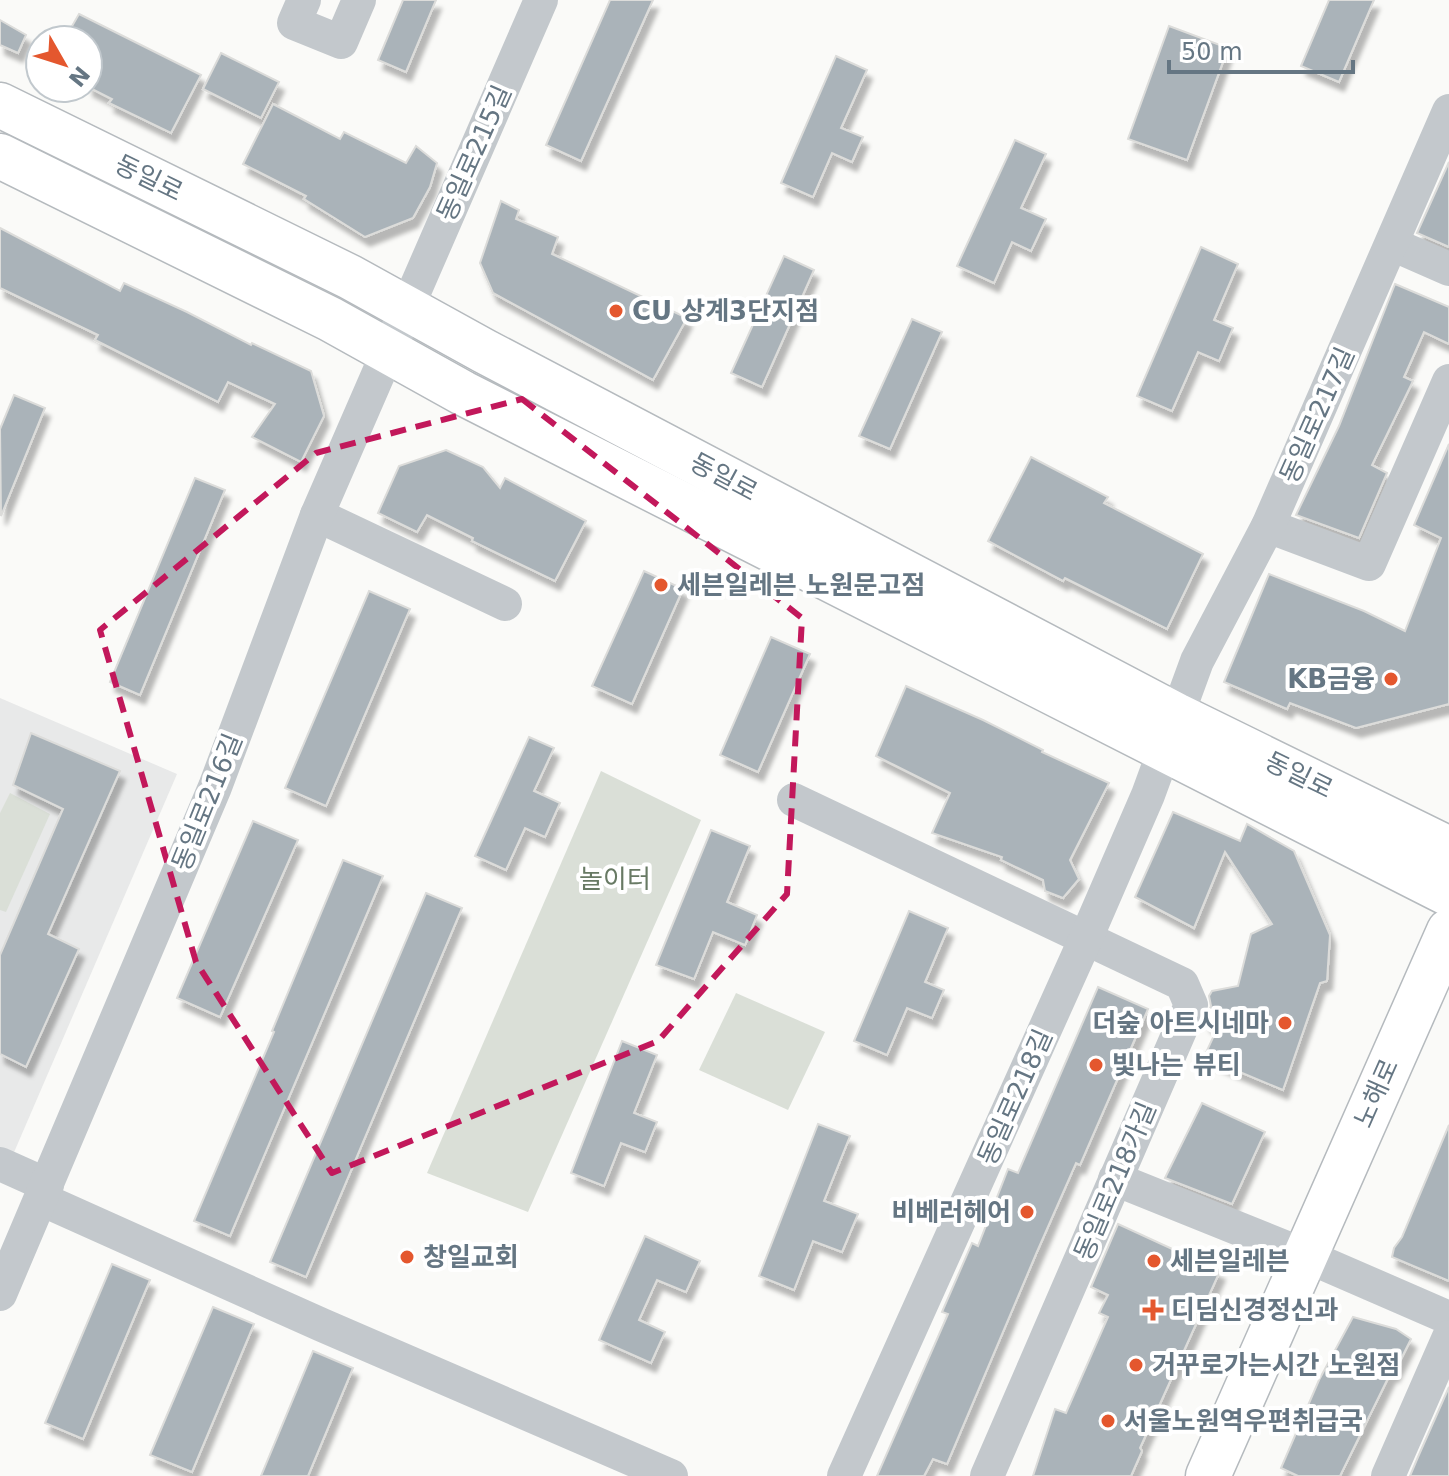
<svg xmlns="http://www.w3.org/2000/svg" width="1449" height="1476" viewBox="0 0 1449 1476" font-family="'DejaVu Sans','Noto Sans KR',sans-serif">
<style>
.built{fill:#e8e9e9}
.green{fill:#dadfd7}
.building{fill:#aab3b9;stroke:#dcdcda;stroke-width:2;filter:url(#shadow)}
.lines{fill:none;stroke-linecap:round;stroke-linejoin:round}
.major-casing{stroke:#b5babe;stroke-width:47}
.minor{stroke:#c3c8cc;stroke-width:34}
.major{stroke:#fff;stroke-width:44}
.marked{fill:none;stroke:#c2185b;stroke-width:6;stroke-dasharray:16 10;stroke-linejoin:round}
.poi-dot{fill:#e4572e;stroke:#fff;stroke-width:3}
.labels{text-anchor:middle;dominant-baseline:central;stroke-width:8;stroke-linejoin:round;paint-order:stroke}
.street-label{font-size:26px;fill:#657683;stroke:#fff}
.poi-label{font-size:26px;font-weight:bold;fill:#657683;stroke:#fff;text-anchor:start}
.park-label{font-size:26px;fill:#687a64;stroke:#fff}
</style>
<defs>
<filter id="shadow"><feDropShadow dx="5" dy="9" stdDeviation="2" flood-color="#0004"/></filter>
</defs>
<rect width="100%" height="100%" fill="#fafaf8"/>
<polygon class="built" points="0,698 177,774 12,1157 0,1152"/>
<g class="green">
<polygon points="601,771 701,820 528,1212 427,1173"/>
<polygon points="10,793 50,814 6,912 0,910 0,813"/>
<polygon points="736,993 825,1032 788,1110 699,1070"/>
</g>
<g class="building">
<polygon points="403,0 436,0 406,72 378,60"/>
<polygon points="610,0 653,0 581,161 546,145"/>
<polygon points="1329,0 1374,0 1339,82 1301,66"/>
<polygon points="79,14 201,75 171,133 109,103 112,99 88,87 88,40 64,40"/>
<polygon points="0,20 26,35 18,53 0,45"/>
<polygon points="1169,26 1228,48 1187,160 1128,139"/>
<polygon points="221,53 279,82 261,118 203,89"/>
<polygon points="836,56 867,70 841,128 863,137 852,162 832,153 813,197 781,183"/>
<polygon points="273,104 340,139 344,132 406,163 416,146 437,163 430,187 413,218 365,237 304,199 306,196 243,164"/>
<polygon points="1015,140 1046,154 1021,208 1046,219 1031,251 1012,242 994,283 957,266"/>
<polygon points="1449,162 1449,247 1417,233"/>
<polygon points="501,201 519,210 516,219 558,237 552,254 687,318 653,380 493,293 480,263"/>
<polygon points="0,228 120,291 124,283 187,312 251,345 252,343 311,371 324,416 301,462 252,437 275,404 228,382 218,402 95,340 98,335 0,288"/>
<polygon points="1201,247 1238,264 1214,320 1233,328 1219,361 1198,352 1172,411 1137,396"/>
<polygon points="784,256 814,270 762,387 731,373"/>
<polygon points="1395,284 1449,307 1449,344 1424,332 1404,377 1413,381 1372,465 1387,473 1359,538 1296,515 1339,426"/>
<polygon points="912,319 942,332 890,449 859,436"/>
<polygon points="14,395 45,408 1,516 0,429"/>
<polygon points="1449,444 1449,704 1356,728 1290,703 1287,709 1224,682 1269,574 1364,611 1405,631 1441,538 1414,525"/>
<polygon points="446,450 483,467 500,488 505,478 586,521 555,581 472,541 473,538 427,515 417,532 378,513 399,466"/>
<polygon points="1031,457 1108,497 1104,503 1203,554 1167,629 1065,578 1063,581 988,541"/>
<polygon points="195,478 225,490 140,695 110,682"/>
<polygon points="644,571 683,589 632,704 592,686"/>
<polygon points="369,591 410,609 326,806 285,788"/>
<polygon points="771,637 810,654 758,772 720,755"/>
<polygon points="906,686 983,720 1043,750 1042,752 1109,783 1070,860 1079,879 1063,898 1045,891 1043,880 1001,860 1002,857 932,833 950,793 876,756"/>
<polygon points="31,733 120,771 48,934 79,949 26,1067 0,1054 0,955 63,809 13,785"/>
<polygon points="529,737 554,748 534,791 560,803 545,837 525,828 506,870 475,856"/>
<polygon points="1173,812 1240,841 1247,824 1294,851 1330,935 1327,981 1320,983 1283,1090 1204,1057 1217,1029 1205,1022 1211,1006 1209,996 1212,991 1238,986 1251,934 1272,924 1225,852 1194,928 1135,897"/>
<polygon points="253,821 298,840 220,1017 177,998"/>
<polygon points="711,830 750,846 727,902 757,915 745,945 713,932 694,979 656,965"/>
<polygon points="343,860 383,876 230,1236 194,1221 274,1032 272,1031"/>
<polygon points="426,893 462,908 306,1277 270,1262"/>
<polygon points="909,911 948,928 925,982 944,990 932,1018 907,1008 887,1055 854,1041"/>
<polygon points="1098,987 1148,1009 1080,1165 1076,1163 1036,1254 947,1464 933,1459 924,1476 877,1476 948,1314 942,1312 972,1243 978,1246 1008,1169 1018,1173"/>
<polygon points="622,1041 657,1055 634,1113 657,1122 645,1152 621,1143 604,1186 571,1173"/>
<polygon points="1202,1103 1265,1132 1232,1204 1165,1178"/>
<polygon points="818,1124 850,1136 824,1201 858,1214 842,1252 813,1241 794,1290 759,1276"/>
<polygon points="1449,1125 1449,1281 1392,1257 1394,1248 1402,1237"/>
<polygon points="1118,1224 1220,1271 1140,1448 1142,1451 1131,1476 1033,1476 1055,1409 1066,1413 1108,1317 1099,1313 1108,1295 1091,1287"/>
<polygon points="645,1236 700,1261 686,1292 657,1280 639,1320 665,1332 651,1363 599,1340"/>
<polygon points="112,1264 150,1280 83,1439 45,1423"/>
<polygon points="213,1307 254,1324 192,1472 150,1455"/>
<polygon points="1353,1317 1396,1329 1411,1339 1394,1373 1391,1372 1340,1476 1298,1476 1281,1468 1319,1380"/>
<polygon points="313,1351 353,1368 308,1476 261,1476"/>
<polygon points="1449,1387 1449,1476 1410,1476 1418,1457"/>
</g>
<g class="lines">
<g class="major-casing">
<g id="major">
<polyline points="0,105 350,277 484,351 1176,715 1449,849"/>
<polyline points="0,156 330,319 463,393 1449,894"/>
<polyline points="1208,1476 1449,931"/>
</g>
</g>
<g class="minor">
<polyline points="304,0 294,23 341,42 359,0"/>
<polyline points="1392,244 1449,269"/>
<polyline points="317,515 505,604"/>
<polyline points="1268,526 1369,564 1449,381"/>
<polyline points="794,800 1182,984 1191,1005 987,1476"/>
<polyline points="0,1164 47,1185"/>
<polyline points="1115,1179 1304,1255 1449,1318"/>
<polyline points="41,1199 322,1325 671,1476"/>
<polyline points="0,1294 215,787 317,515 541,0"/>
<polyline points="844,1476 1086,938 1148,795 1197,661 1268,526 1449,111"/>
<polyline points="1388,1476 1449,1337"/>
</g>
<use href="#major" class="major"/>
</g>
<path class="marked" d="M522 399 802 618 787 894 658 1041 332 1173 196 962 100 630 316 453Z"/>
<g class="poi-dot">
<circle cx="616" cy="311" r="8"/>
<circle cx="661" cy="585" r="8"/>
<circle cx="1391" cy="679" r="8"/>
<circle cx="1285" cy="1023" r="8"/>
<circle cx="1096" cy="1065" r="8"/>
<circle cx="1027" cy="1212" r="8"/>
<circle cx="407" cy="1257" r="8"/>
<circle cx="1154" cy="1261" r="8"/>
<path d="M1149 1298h8v8h8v8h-8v8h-8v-8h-8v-8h8z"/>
<circle cx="1136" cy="1365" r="8"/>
<circle cx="1108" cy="1421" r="8"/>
</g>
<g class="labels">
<g class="street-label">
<text transform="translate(474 153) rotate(-66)">동일로215길</text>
<text transform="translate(149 178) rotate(26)">동일로</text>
<text transform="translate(1317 415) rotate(-66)">동일로217길</text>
<text transform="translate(724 477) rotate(28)">동일로</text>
<text transform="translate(1299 775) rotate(26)">동일로</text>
<text transform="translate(207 802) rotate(-68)">동일로216길</text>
<text transform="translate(1376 1093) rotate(-66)">노해로</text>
<text transform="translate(1015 1097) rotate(-66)">동일로218길</text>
<text transform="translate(1115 1181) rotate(-67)">동일로218가길</text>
</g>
<g class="poi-label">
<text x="632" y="311">CU 상계3단지점</text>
<text x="677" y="585">세븐일레븐 노원문고점</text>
<text x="1375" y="679" text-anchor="end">KB금융</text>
<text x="1269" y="1023" text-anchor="end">더숲 아트시네마</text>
<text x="1112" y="1065">빛나는 뷰티</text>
<text x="1011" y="1212" text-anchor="end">비베러헤어</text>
<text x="423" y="1257">창일교회</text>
<text x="1170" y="1261">세븐일레븐</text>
<text x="1171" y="1310">디딤신경정신과</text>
<text x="1152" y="1365">거꾸로가는시간 노원점</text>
<text x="1124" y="1421">서울노원역우편취급국</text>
</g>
<g class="park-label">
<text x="615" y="879">놀이터</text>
</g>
</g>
<g transform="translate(64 64) rotate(129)"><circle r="38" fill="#ffffff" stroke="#c1c8cd" stroke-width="2"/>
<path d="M0-6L14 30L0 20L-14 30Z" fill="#e4572e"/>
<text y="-12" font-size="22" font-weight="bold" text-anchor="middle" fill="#657683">N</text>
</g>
<path d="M1169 60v12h184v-12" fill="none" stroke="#657683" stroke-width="4"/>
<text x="1181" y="60" font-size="24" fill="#657683" stroke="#ffffff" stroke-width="6" paint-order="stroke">50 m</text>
</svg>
